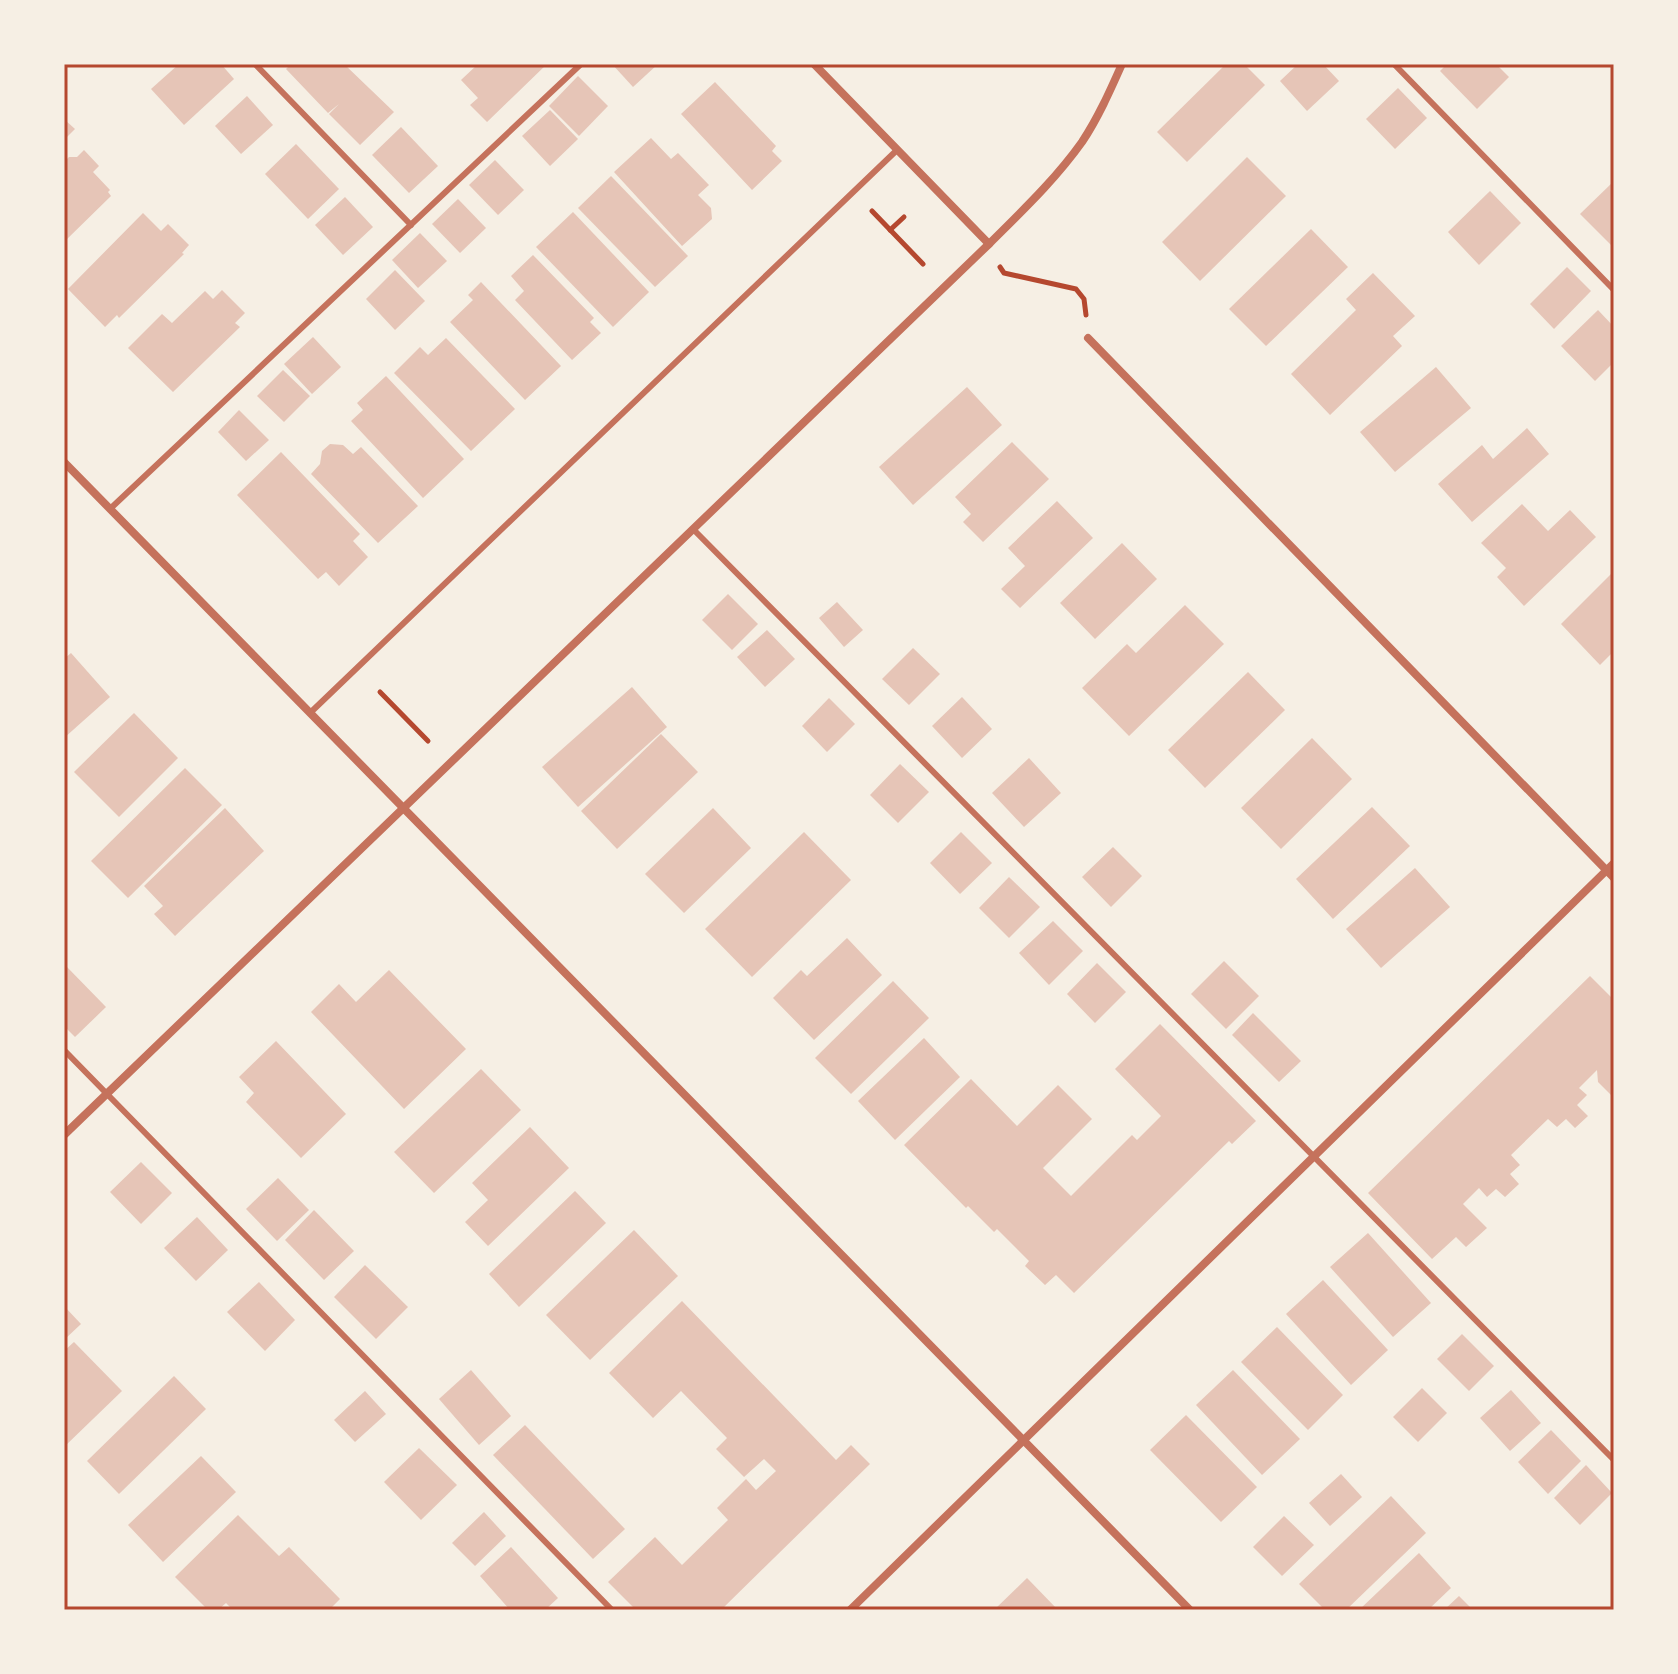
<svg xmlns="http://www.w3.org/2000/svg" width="1678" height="1674" viewBox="0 0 1678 1674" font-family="Commissioner,sans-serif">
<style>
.building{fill:#e6c5b7}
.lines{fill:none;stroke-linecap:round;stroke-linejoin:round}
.path{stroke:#b5482f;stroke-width:5}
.service{stroke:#c5725c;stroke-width:6}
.minor{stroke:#c5725c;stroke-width:8}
.neatline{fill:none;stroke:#b5482f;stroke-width:3}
</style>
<rect width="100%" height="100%" fill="#f6efe4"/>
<g class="building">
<polygon points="179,64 221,64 234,79 184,125 151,89"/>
<polygon points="291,64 344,64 394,112 360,145 329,114 339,104 328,113 286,69"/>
<polygon points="478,64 547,64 487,122 470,105 478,98 461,80"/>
<polygon points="612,64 658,64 633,87"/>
<polygon points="1226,64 1244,64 1265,85 1187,162 1157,132"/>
<polygon points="1298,64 1323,64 1339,81 1307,111 1280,81"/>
<polygon points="1447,64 1496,64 1509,77 1477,109 1440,71"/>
<polygon points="578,76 608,106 579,136 549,106"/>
<polygon points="715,82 776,146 772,151 782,161 752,190 681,114"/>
<polygon points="1398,88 1427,118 1395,149 1366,119"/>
<polygon points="247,96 273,125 241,154 215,126"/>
<polygon points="550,110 578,139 550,166 522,136"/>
<polygon points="64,119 75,129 64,140"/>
<polygon points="401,127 438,166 409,193 372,155"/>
<polygon points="651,138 671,159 678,153 709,185 698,195 711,208 712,219 682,246 614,172"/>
<polygon points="296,144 339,189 308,219 265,174"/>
<polygon points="84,150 99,166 93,172 110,190 108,192 111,196 64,242 64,162 69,157 77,157"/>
<polygon points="1247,157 1286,196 1200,281 1162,242"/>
<polygon points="495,160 524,190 498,215 469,185"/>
<polygon points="611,176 688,256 655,287 578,208"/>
<polygon points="1614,181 1614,248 1580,214"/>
<polygon points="1490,191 1521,223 1479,265 1448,232"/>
<polygon points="345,197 373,227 343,255 315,225"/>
<polygon points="458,199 486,228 460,253 432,224"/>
<polygon points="573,212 649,292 613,327 536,247"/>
<polygon points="143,213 161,231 168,224 189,245 182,253 184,254 119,318 117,315 105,327 68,289"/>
<polygon points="1311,229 1348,267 1266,346 1229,309"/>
<polygon points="420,233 447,261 418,288 392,260"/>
<polygon points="533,255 594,318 590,322 601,333 572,360 515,300 524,291 511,276"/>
<polygon points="1567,267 1591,291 1554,329 1530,304"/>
<polygon points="395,270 425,301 395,330 366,299"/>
<polygon points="1373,273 1415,316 1393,336 1402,346 1330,415 1291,374 1356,310 1346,299"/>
<polygon points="481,282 561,366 525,400 450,322 473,300 468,295"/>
<polygon points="222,290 245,313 235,323 240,327 173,392 128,348 162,314 172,323 205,291 213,299"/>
<polygon points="1598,310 1614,327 1614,362 1595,381 1561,346"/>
<polygon points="313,337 341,367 312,394 284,364"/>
<polygon points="446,338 515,409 471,451 394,373 420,347 428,355"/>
<polygon points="1436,367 1471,408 1395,472 1360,432"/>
<polygon points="283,370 310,396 284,422 257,396"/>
<polygon points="386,376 464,459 423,498 351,421 363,410 357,403"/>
<polygon points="967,387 1002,425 913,505 879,467"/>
<polygon points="239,410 269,440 246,461 218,432"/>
<polygon points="1527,428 1549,454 1472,522 1438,484 1482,445 1493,459"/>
<polygon points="1012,442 1049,479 983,542 963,522 971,514 955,497"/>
<polygon points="330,444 343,445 353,454 361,447 418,506 378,543 311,474 320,464 322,451"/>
<polygon points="281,452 360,534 353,541 368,557 339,586 326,572 318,579 237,495"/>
<polygon points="1057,501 1093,538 1020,608 1001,589 1025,566 1008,548"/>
<polygon points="1522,504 1548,531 1570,510 1596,537 1524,606 1497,577 1506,568 1481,543"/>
<polygon points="1122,543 1157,579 1095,639 1060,603"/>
<polygon points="1614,571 1614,651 1600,665 1561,624"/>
<polygon points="728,594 758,624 732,650 702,620"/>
<polygon points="837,602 863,630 844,647 819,618"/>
<polygon points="1185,605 1224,644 1129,736 1082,688 1127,644 1136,653"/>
<polygon points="767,630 795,659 765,687 737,657"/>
<polygon points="913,648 940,674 909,705 882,679"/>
<polygon points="71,653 110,697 64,738 64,659"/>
<polygon points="1248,672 1285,710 1205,788 1168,750"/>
<polygon points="632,687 667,727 578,807 542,767"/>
<polygon points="962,697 992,729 962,758 932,726"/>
<polygon points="829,698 855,724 827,752 802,726"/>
<polygon points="134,713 178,758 119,817 74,772"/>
<polygon points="661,734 698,772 617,849 581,811"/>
<polygon points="1312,738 1352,779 1281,849 1241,808"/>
<polygon points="1029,758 1061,793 1024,827 992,793"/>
<polygon points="900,764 929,792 898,823 870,795"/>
<polygon points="185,768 222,805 128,898 91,861"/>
<polygon points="1372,807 1410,846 1333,919 1296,879"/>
<polygon points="225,808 264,851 175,936 154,914 163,906 144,886"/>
<polygon points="713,808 751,848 684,913 645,874"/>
<polygon points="804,832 851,880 752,977 705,929"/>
<polygon points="961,832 992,863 960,894 930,863"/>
<polygon points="1113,847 1142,876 1111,907 1082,877"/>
<polygon points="1415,868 1450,907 1381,968 1346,929"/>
<polygon points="1009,877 1040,907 1009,938 979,908"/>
<polygon points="1053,921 1083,951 1049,985 1019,953"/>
<polygon points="847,938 882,975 814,1040 773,998 801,970 807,976"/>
<polygon points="1224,961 1259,996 1226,1029 1191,994"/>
<polygon points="1097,963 1126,992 1095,1023 1067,994"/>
<polygon points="66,966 106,1007 75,1037 64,1026 64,968"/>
<polygon points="389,970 466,1049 404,1109 311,1012 339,984 356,1002"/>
<polygon points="1590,976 1614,1000 1614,1098 1598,1082 1597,1070 1579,1088 1587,1095 1577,1105 1588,1116 1575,1128 1566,1119 1557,1127 1548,1119 1511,1155 1520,1165 1510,1174 1519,1184 1505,1197 1496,1189 1487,1197 1479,1188 1463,1204 1487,1228 1466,1247 1456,1237 1432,1259 1368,1193"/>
<polygon points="893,981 929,1018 851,1094 815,1058"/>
<polygon points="1253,1013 1301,1061 1279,1082 1232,1035"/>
<polygon points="1160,1024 1256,1121 1232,1144 1229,1141 1074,1293 1056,1275 1045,1285 1025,1266 1029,1261 997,1229 994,1232 968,1206 966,1208 904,1145 971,1079 1017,1126 1058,1085 1092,1119 1043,1168 1071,1196 1132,1135 1137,1140 1161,1116 1115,1069"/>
<polygon points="924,1038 960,1077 895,1140 858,1101"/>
<polygon points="276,1041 346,1114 301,1158 246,1102 254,1093 239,1077"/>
<polygon points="481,1069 521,1110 434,1193 394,1152"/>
<polygon points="530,1127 569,1168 488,1246 465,1222 488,1200 472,1183"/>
<polygon points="141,1162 172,1193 141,1224 110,1192"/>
<polygon points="278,1178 309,1210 277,1241 246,1209"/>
<polygon points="575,1191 606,1223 519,1307 489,1274"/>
<polygon points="314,1210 354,1251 324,1280 285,1240"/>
<polygon points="197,1217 228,1250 196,1281 164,1248"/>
<polygon points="634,1230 678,1276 590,1360 546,1315"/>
<polygon points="1368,1233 1431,1303 1393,1337 1330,1267"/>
<polygon points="365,1265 408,1307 376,1339 334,1297"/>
<polygon points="1323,1280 1388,1350 1351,1385 1286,1314"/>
<polygon points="259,1282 295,1320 265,1351 227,1312"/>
<polygon points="682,1301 836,1460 851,1445 870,1464 721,1610 636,1610 608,1582 655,1537 682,1565 728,1520 717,1508 746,1479 756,1490 776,1471 764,1459 744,1477 716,1449 727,1438 681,1391 653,1418 609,1373"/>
<polygon points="64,1306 81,1324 64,1340"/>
<polygon points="1277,1327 1343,1395 1308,1430 1241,1362"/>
<polygon points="1462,1334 1494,1366 1469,1391 1437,1359"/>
<polygon points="74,1342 122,1391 64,1447 64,1351"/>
<polygon points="471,1370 511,1416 479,1445 439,1399"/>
<polygon points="1233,1370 1300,1439 1262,1475 1196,1405"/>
<polygon points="174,1376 206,1409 119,1494 87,1461"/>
<polygon points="1422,1388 1447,1413 1418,1442 1393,1417"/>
<polygon points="1511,1390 1541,1423 1510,1451 1480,1418"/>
<polygon points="365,1391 386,1414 355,1442 334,1420"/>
<polygon points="1186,1415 1257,1487 1221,1522 1150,1450"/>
<polygon points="525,1425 625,1529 593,1559 493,1455"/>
<polygon points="1551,1430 1581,1461 1548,1494 1518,1462"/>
<polygon points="419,1448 457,1485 421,1520 384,1482"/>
<polygon points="201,1456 236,1492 163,1562 128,1525"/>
<polygon points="1586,1465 1612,1493 1580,1525 1554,1498"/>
<polygon points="1341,1474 1362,1497 1330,1526 1309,1503"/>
<polygon points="1391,1496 1426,1533 1346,1610 1325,1610 1299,1584"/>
<polygon points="484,1512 506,1536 475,1566 452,1543"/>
<polygon points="238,1515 279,1556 289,1547 340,1599 329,1610 233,1610 226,1603 218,1610 208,1610 175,1577"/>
<polygon points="1284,1516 1314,1545 1282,1576 1253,1547"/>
<polygon points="511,1547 558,1598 545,1610 510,1610 480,1576"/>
<polygon points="1419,1553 1451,1588 1428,1610 1359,1610"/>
<polygon points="1027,1578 1058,1610 994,1610"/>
<polygon points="1459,1596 1473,1610 1444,1610"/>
</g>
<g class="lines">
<g class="path">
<polyline points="872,211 923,264"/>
<polyline points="890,230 904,217"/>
<polyline points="1000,267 1004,273 1076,289 1084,299 1086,315"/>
<polyline points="380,692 428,741"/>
</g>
<g class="service">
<polyline points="255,64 411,225"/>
<polyline points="1394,64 1614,290"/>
<polyline points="110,509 581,64"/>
<polyline points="693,529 1614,1460"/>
<polyline points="310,713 897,150"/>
<polyline points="64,1050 612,1610"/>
</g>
<g class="minor">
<polyline points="814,64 989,244"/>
<polyline points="1088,338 1614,878"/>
<polyline points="64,462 1190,1610"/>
<path d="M64 1135 989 244C1021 212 1055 180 1082 142 1098 118 1110 91 1122 64"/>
<polyline points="850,1610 1614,863"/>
</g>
</g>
<rect width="1678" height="1674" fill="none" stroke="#f6efe4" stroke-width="132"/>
<rect x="66" y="66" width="1546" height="1542" class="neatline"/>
</svg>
